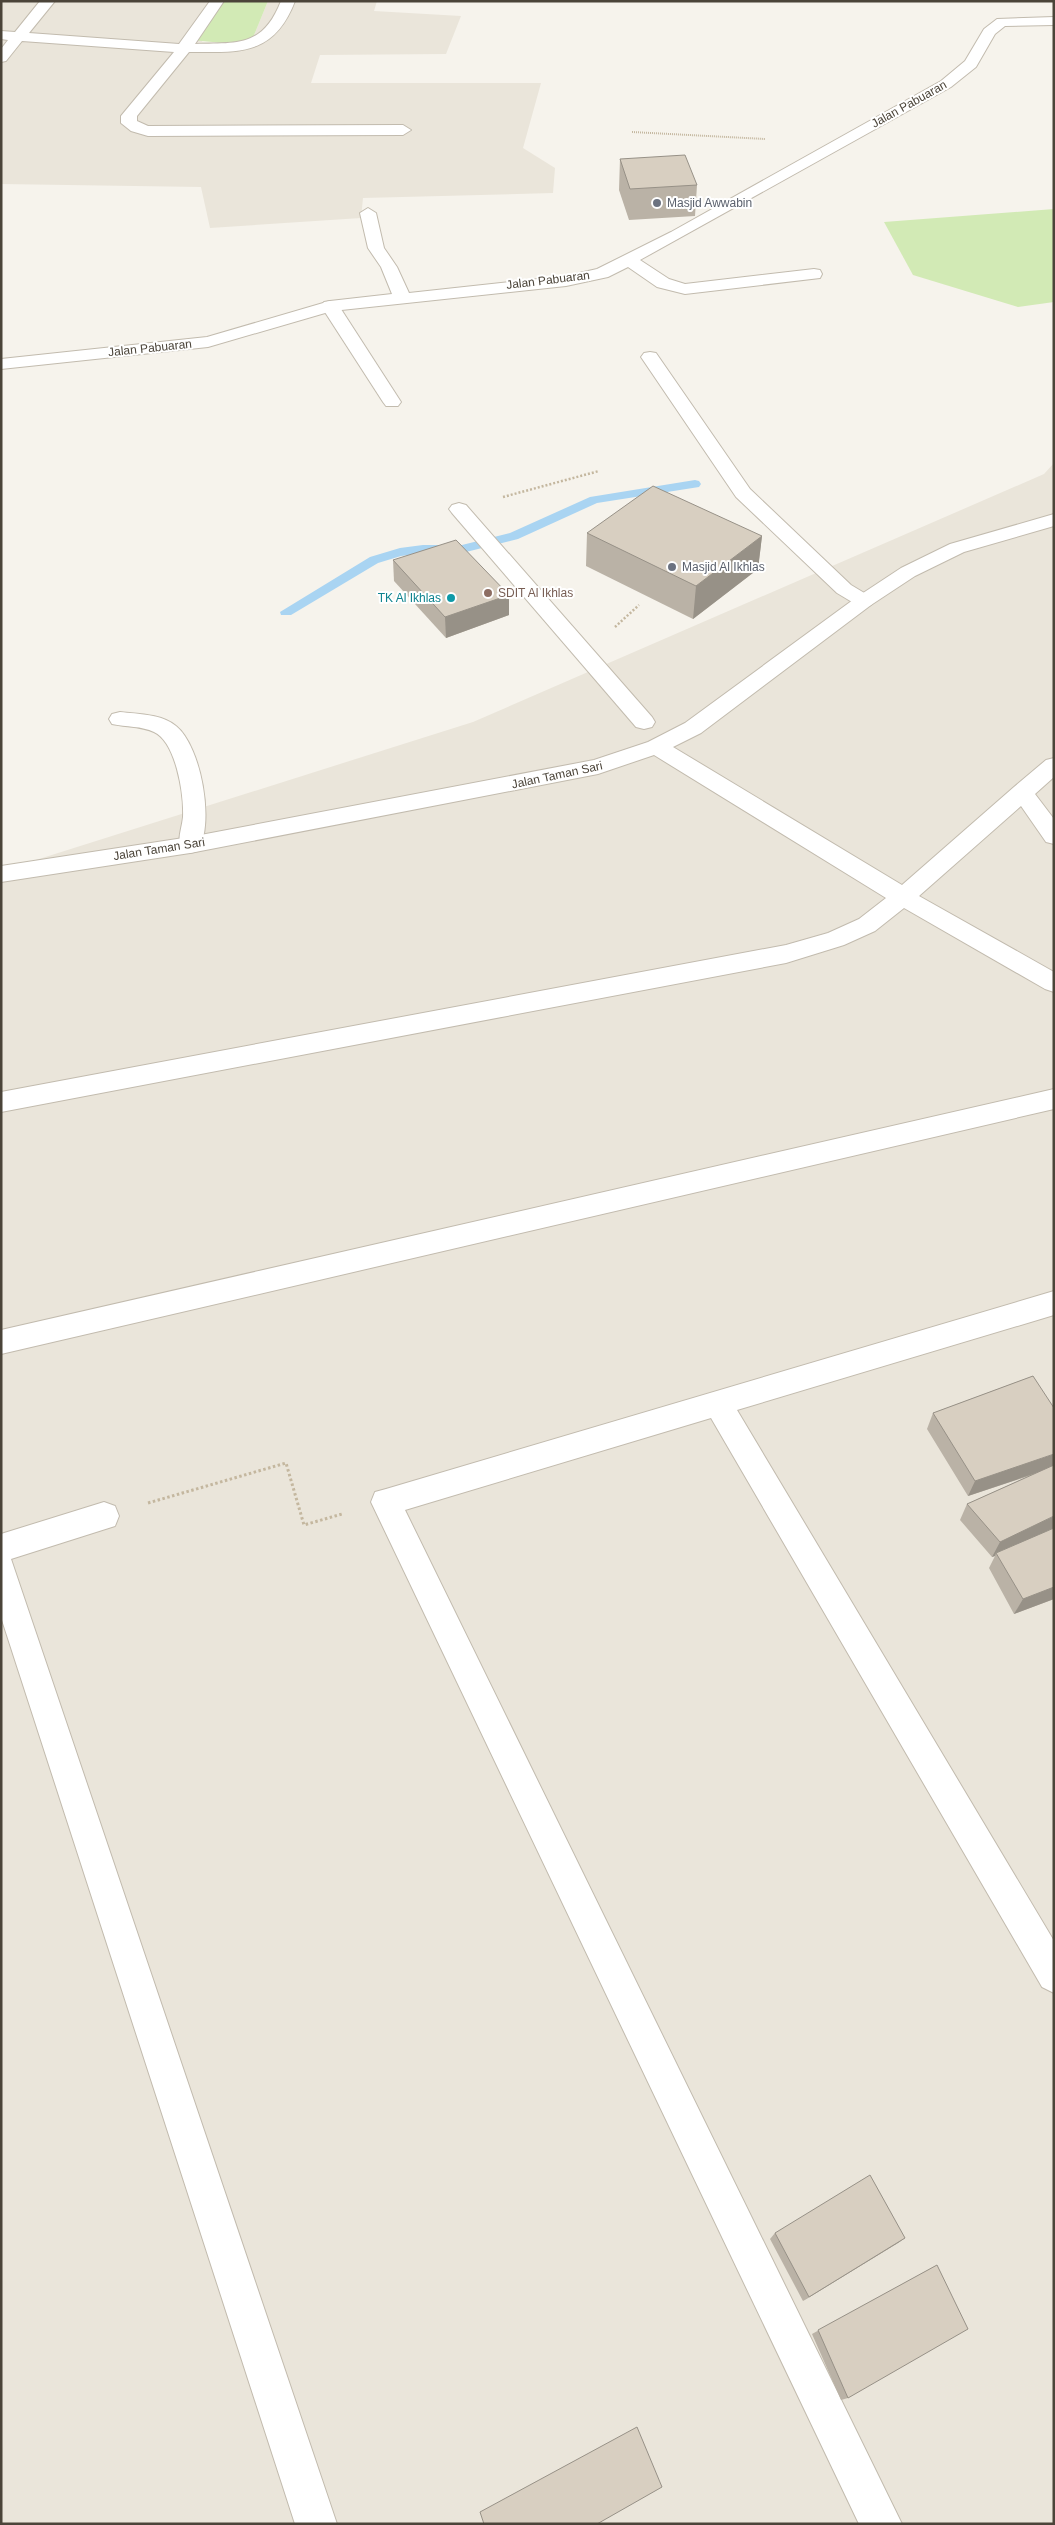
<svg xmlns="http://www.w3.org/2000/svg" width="1055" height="2525" viewBox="0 0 1055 2525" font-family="Helvetica,sans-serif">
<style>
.residential{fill:#eae5da}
.green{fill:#d2eab5}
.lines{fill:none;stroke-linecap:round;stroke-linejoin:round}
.stream{fill:#a9d4f2;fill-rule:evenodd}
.service-casing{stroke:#c2bbae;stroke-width:2}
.pedestrian-casing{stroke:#c2bbae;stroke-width:2}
.minor-casing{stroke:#c2bbae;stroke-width:2}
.path-far2{stroke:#c4b79f;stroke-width:2;stroke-dasharray:1 1;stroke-linecap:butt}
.path-far1{stroke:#c4b79f;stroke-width:2.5;stroke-dasharray:2 2;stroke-linecap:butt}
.path{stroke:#c4b79f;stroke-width:3;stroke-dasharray:2.5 2.5;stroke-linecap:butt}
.service{fill:#fff;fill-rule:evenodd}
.pedestrian{fill:#fff;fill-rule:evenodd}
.minor{fill:#fff;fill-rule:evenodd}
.wall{fill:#bab2a6}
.shaded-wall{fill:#979187}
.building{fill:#d8cfc1;stroke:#979187}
.worship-dot{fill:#6b7280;stroke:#fff;stroke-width:2}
.education-dot{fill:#8d6e63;stroke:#fff;stroke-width:2}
.culture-dot{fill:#0f9aa8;stroke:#fff;stroke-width:2}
.labels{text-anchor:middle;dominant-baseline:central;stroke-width:4;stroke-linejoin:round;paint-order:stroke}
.far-street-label{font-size:12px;fill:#4b4439;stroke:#fff}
.far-worship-label{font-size:12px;fill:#5b616d;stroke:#fff;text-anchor:start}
.far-education-label{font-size:12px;fill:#785e54;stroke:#fff;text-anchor:start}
.far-culture-label{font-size:12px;fill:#0d838f;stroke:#fff;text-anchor:end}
</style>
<rect width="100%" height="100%" fill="#f6f3ec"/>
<g class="residential">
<polygon points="1,1 218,1 202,42 223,43 252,40 268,1 377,1 374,11 461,16 446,54 320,55 311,83 541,83 523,148 555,168 553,193 363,198 361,218 210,228 201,187 1,184"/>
<polygon points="1054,463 1054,2524 1,2524 1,871 473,722 1044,474"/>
</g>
<g class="green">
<polygon points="218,1 268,1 252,40 223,43 191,40"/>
<polygon points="1054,209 1054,302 1018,307 913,275 884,222"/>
</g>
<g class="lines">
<polygon class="stream" points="695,480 699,481 701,484 699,487 597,503 518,539 462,553 423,553 401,556 378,563 291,615 281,615 280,612 370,557 400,548 423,545 462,545 510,533 590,497"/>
<g class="service-casing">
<g id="service">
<polygon points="330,301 336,302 339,306 401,402 398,406 386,406 383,402 321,306 324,302"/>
<polygon points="650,352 656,353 750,489 851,585 871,597 874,601 871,605 864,607 857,605 837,593 736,497 641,357 644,353"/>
<path d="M120 712C138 714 162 714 176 726 201 746 215 823 198 851L190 853 182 851C176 841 182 828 183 817 184 794 176 742 154 732 142 726 126 727 112 724L109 719 112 714Z"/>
</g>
</g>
<g class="pedestrian-casing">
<polygon id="pedestrian" points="459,503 466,505 652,717 655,722 652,727 644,729 636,727 452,513 449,509 452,505"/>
</g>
<g class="minor-casing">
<g id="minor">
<path d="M40 1H55L29 33 179 44 210 1H224L195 44C238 43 263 47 281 1H295C274 56 240 52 189 52L137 116V121L148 126 403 125 411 130 403 135 148 136 131 131 121 123V116L174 52 22 41 6 61 1 62V49L8 40 1 39V31L15 32Z"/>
<polygon points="1054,17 1054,25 1005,26 995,34 976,67 951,87 640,260 669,279 685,284 814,269 820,270 822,274 820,278 685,294 657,287 628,267 608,277 566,286 332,311 208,347 1,369 1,359 207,337 330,301 392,294 381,267 368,248 360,213 368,208 376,213 384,248 397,267 409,293 566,276 597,269 671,232 941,81 965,61 984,29 997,19"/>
<polygon points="1054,514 1054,526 964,552 915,576 871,605 701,733 673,747 902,885 1014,787 1046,760 1054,758 1054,777 1035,794 1054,819 1054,844 1046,842 1021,806 919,896 1054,972 1054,992 1045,989 904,908 875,931 844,945 786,963 1,1112 1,1092 786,945 828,933 859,919 886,898 654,755 598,774 190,853 1,882 1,866 190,837 594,760 648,742 685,723 857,597 901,568 950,544"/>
<polygon points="1054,1089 1054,1109 1,1354 1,1330"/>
<polygon points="1054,1291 1054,1315 737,1410 1054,1941 1054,1993 1042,1987 711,1418 405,1510 902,2524 859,2524 371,1502 375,1492 386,1489"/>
<polygon points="104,1502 115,1506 119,1516 115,1526 11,1559 337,2524 295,2524 1,1617 1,1534"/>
</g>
</g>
<polyline class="path-far2" points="632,132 765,139"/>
<g class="path-far1">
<polyline points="503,497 599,471"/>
<polyline points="615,627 639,605"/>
</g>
<polyline class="path" points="148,1503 286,1463 304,1525 342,1514"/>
<use href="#service" class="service"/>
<use href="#pedestrian" class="pedestrian"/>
<use href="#minor" class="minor"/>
</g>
<g class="wall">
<polygon points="620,159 697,185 695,216 629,220 619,190"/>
<polygon points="587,533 762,536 758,569 693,619 586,566"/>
<polygon points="393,560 509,595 509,615 446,638 394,581"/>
<polygon points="1033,1376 1054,1599 1014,1614 989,1568 995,1556 992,1557 960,1520 967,1504 1029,1476 968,1496 927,1429 933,1413"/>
<polygon points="775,2233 905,2238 803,2301 770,2239"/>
<polygon points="937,2265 848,2398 841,2400 812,2334"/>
</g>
<g class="shaded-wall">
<polygon points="762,536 758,569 693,619 696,586"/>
<polygon points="509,595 509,615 446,638 445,617"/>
<polygon points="1054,1454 1054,1467 968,1496 975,1481"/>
<polygon points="1054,1516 1054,1528 996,1553 995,1556 992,1557 1000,1542"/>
<polygon points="1054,1587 1054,1599 1014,1614 1023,1599"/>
<polygon points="905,2238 898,2243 803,2301 809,2297"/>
</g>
<g class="building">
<polygon points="685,155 697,185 630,189 620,159"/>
<polygon points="653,486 762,536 696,586 587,533"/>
<polygon points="456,540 509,595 445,617 393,560"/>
<polygon points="1033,1376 1054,1408 1054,1454 975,1481 933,1413"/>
<polygon points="1054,1465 1054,1516 1000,1542 967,1504"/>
<polygon points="1054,1528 1054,1587 1023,1599 996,1553"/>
<polygon points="870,2175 905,2238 809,2297 775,2233"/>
<polygon points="937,2265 968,2329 848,2398 818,2330"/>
<polygon points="637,2427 662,2487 597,2524 484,2524 480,2512"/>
</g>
<g class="worship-dot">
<circle cx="657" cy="203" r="5"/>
<circle cx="672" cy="567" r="5"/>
</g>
<circle class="education-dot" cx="488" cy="593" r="5"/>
<circle class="culture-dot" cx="451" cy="598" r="5"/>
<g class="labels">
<g class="far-street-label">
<text transform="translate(909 104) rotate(-29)">Jalan Pabuaran</text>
<text transform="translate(548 280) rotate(-7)">Jalan Pabuaran</text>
<text transform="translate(150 348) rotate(-6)">Jalan Pabuaran</text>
<text transform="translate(557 775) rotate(-12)">Jalan Taman Sari</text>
<text transform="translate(159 849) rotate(-9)">Jalan Taman Sari</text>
</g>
<g class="far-worship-label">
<text x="667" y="203">Masjid Awwabin</text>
<text x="682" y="567">Masjid Al Ikhlas</text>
</g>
<g class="far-education-label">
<text x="498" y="593">SDIT Al Ikhlas</text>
</g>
<g class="far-culture-label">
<text x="441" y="598">TK Al Ikhlas</text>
</g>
</g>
<rect width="1055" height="2525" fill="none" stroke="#4b4439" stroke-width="5"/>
</svg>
